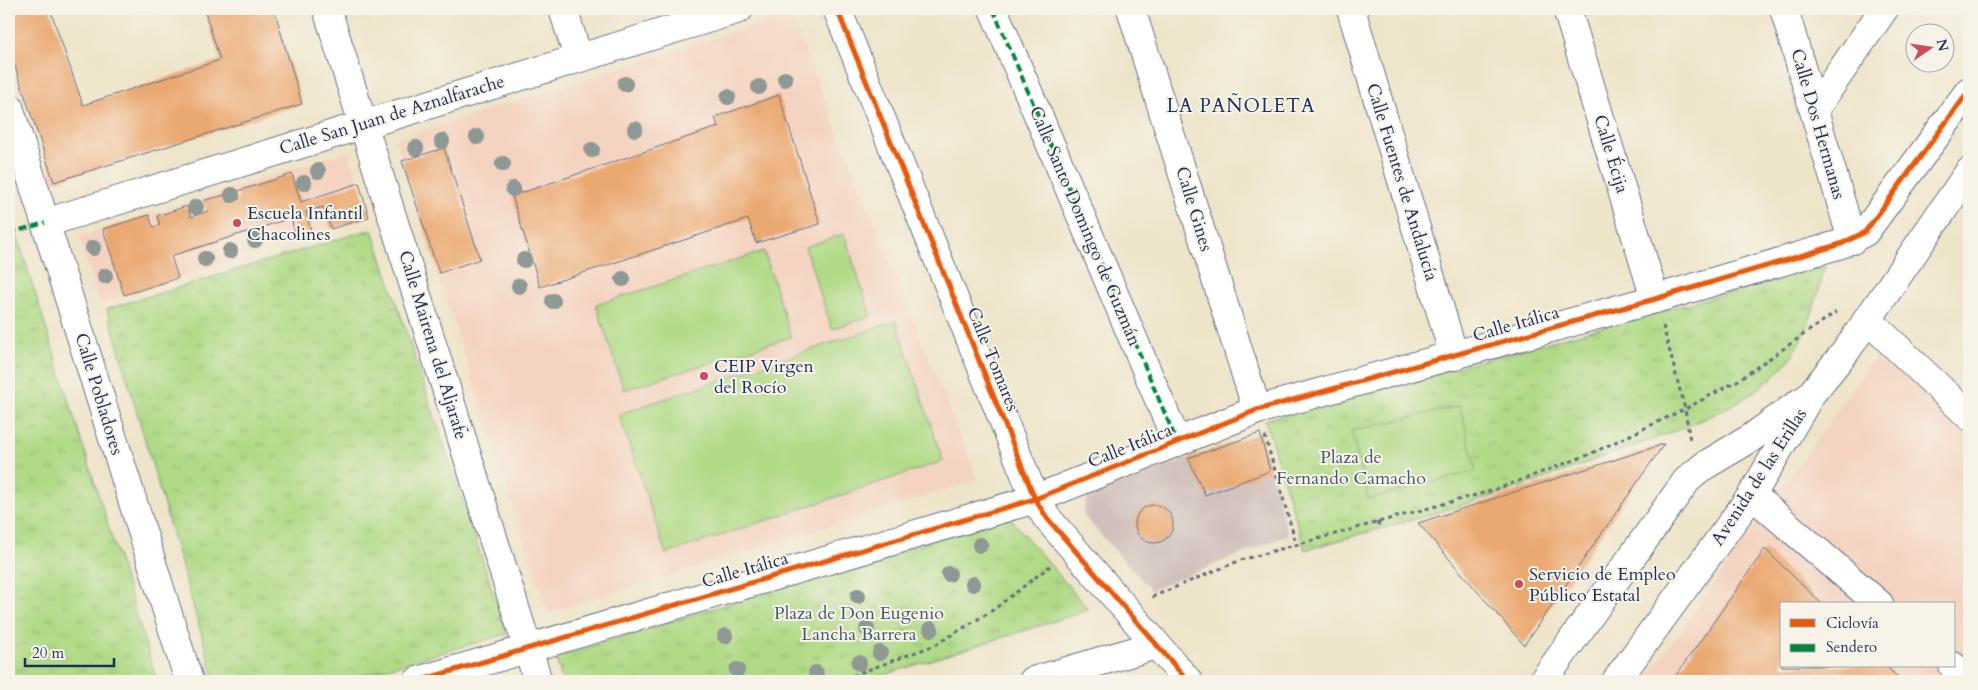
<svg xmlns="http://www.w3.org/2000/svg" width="1978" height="690" viewBox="0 0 1978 690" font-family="Cardo,serif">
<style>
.built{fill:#f4d3c0;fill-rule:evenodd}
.industrial{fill:#d0c0bc}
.grass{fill:url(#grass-tufts);stroke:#668472}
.pitch{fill:#b0da86;stroke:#668472}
.building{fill:#eba972}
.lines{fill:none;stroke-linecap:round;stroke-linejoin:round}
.minor-casing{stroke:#656e83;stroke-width:30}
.path{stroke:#656e83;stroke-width:3;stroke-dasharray:4 4;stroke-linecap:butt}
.minor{stroke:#fff;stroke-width:28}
.quiet{stroke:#00873e;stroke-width:4;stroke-dasharray:8 4;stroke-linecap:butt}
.cycleway-casing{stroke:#f7f3e8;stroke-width:8}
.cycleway{stroke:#e8590c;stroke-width:5}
.tree{fill:#8e9894}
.poi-dot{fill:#d1495b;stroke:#f7f3e8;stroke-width:2}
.labels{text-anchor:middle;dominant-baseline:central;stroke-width:4;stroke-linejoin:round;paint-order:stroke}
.street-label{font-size:18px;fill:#1b2f5e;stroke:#f7f3e8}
.poi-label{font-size:18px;fill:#1b2f5e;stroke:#f7f3e8;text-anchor:start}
.park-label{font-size:18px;fill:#405a68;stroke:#f7f3e8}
.neighbourhood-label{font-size:19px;letter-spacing:1px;fill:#1b2f5e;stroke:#f7f3e8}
</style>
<defs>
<pattern id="grass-tufts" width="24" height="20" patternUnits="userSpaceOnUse" patternTransform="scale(1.25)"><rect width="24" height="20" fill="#b0da86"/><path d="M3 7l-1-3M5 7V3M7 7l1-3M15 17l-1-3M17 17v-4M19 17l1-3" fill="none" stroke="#97bb76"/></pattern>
</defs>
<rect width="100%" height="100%" fill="#f7f3e8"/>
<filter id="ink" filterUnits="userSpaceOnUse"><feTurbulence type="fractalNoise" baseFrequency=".02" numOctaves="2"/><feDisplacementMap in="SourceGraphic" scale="10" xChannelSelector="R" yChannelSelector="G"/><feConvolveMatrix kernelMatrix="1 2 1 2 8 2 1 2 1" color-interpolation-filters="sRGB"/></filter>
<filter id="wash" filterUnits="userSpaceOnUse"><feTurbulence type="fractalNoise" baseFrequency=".0096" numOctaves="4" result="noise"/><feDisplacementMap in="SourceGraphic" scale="20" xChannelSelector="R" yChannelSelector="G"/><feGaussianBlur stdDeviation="1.12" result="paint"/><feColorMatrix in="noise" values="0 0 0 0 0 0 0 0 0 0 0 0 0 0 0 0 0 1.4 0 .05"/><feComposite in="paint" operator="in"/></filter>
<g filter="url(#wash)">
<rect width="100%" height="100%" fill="#eee4c9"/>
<g class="built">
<polygon points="790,14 978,480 548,613 395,140"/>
<polygon points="349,151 369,217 100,303 79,237"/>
<path d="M1880 350 1969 431V681H1645ZM1782 604H1954V666H1782Z"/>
</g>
<polygon class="industrial" points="1260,433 1288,535 1151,590 1083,515 1087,494"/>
<g class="grass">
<polygon points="9,210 157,681 9,681"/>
<polygon points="372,229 507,634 343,681 215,681 107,309"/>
<path d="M1825 266C1816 299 1808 341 1783 367 1743 411 1660 437 1605 456 1565 471 1524 487 1483 499 1424 517 1364 533 1305 550L1265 420Z"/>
<polygon points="1009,517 1089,610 865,681 562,681 556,657"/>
</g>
<g class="pitch">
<polygon points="844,234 871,316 832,329 805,247"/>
<polygon points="764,251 791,337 624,390 596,305"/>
<polygon points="896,321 943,461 666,554 619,414"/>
<polygon points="1460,406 1476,471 1368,499 1352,431"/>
</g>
<g id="blocks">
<g class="building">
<polygon points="9,9 50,9 83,105 220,60 204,9 274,9 302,104 54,182 9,49"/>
<polygon points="779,95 820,224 756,243 748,219 540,287 512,196 718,127 715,117"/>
<polygon points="444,148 480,259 439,273 402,161"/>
<polygon points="292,174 301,202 359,183 369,217 331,229 323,207 306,212 312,235 297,240 291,218 171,256 178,278 124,295 103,229 149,215 153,227 160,225 157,216 187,206 191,217 208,211 205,200 225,195 228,202 239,199 238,191"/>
<polygon points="1260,433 1270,471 1205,495 1188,458"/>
<polygon points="1664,444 1524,645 1418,523"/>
<circle cx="1154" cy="524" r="19"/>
<polygon points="1765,549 1822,604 1782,604 1782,666 1886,666 1902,681 1672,681"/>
</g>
</g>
</g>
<g filter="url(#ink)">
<use href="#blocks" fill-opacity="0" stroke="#656e83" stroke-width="1"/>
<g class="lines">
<g class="minor-casing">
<g id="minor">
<polyline points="327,9 538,681"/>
<polyline points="563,9 578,57"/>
<polyline points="837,9 1035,499 1047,518 1188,681"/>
<polyline points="993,9 1177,442"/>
<polyline points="1131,9 1257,410"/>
<polyline points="1351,9 1454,356"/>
<polyline points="1567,9 1655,299"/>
<polyline points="1784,9 1852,240"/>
<polyline points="9,107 189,681"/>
<polyline points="1814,110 1884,9"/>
<polyline points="45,223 739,9"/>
<polyline points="1867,319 1969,416"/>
<polyline points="1752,495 1879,604"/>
<polyline points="1953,666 1969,679"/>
<polyline points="418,681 1035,499 1257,410 1655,299 1841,244 1865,232 1969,91"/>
<polyline points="1033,681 1156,645"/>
<polyline points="1543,681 1687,480 1704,466 1751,438 1802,401"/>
<polyline points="1616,681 1752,495 1811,394 1846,351 1969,172"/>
</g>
</g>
<g class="path">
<polyline points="1663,326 1685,409 1690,441"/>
<polyline points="1265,436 1296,543"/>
<polyline points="1377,522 1382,528"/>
<polyline points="1152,597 1241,560 1494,490 1588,455 1685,409 1737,381 1836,312"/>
<polyline points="838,681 935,645 993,610 1050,566"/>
</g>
<use href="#minor" class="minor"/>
<g class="quiet">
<polyline points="993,9 1177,442"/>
<polyline points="9,233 45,223"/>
</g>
<g class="cycleway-casing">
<g id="cycleway">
<polyline points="837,9 1035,499 1047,518 1188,681"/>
<polyline points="418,681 1035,499 1257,410 1655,299 1841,244 1865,232 1969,91"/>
</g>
</g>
<use href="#cycleway" class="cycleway"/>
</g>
<g class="tree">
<circle cx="785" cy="79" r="8"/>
<circle cx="625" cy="84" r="8"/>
<circle cx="759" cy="87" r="8"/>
<circle cx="728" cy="97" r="8"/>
<circle cx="635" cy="129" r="8"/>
<circle cx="477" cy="137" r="8"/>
<circle cx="442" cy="141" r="8"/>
<circle cx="416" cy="148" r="8"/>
<circle cx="592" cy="150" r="8"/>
<circle cx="503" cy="164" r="8"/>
<circle cx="318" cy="171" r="8"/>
<circle cx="304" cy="183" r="8"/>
<circle cx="513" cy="189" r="8"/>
<circle cx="232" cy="195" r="8"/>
<circle cx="196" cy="207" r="8"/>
<circle cx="255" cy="240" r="8"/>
<circle cx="93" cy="248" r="8"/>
<circle cx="230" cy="251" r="8"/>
<circle cx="205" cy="259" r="8"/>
<circle cx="524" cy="260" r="8"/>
<circle cx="105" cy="276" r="8"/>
<circle cx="623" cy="279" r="8"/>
<circle cx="519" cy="286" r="8"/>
<circle cx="553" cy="301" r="8"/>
<circle cx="980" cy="545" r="8"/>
<circle cx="949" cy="574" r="8"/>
<circle cx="973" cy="584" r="8"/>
<circle cx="858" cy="596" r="8"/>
<circle cx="867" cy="629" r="8"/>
<circle cx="931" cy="629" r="8"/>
<circle cx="725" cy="636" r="8"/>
<circle cx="880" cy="653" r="8"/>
<circle cx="859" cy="663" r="8"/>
<circle cx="737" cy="670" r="8"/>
<circle cx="816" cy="673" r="8"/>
</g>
</g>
<g class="poi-dot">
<circle cx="237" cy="223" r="5"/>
<circle cx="704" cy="376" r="5"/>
<circle cx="1519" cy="584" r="5"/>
</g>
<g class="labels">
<g class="street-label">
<text transform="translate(392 115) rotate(-17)">Calle San Juan de Aznalfarache</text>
<text transform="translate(1818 124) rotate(74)">Calle Dos Hermanas</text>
<text transform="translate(1611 154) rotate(73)">Calle Écija</text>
<text transform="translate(1402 182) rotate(73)">Calle Fuentes de Andalucía</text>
<text transform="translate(1194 209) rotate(73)">Calle Gines</text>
<text transform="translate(1085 226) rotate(67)">Calle Santo Domingo de Guzmán</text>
<text transform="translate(1516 324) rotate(-16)">Calle Itálica</text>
<text transform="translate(433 345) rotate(73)">Calle Mairena del Aljarafe</text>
<text transform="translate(993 359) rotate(68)">Calle Tomares</text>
<text transform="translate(99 394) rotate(73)">Calle Pobladores</text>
<text transform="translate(1130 446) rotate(-22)">Calle Itálica</text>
<text transform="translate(1759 477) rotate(-57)">Avenida de las Erillas</text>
<text transform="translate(745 570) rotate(-16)">Calle Itálica</text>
</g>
<g class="poi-label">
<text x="247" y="213">Escuela Infantil<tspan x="247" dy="21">Chacolines</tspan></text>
<text x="714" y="366">CEIP Virgen<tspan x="714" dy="21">del Rocío</tspan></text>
<text x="1529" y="574">Servicio de Empleo<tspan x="1529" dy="21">Público Estatal</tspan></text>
</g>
<g class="park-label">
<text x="1351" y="457">Plaza de<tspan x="1351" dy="21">Fernando Camacho</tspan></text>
<text x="859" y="613">Plaza de Don Eugenio<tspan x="859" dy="21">Lancha Barrera</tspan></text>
</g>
<g class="neighbourhood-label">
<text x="1241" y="106">LA PAÑOLETA</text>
</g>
</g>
<rect width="1978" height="690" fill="none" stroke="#f7f3e8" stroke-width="30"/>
<rect x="1780" y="602" width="175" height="65" fill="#f7f3e8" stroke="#9fa5b1"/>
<rect x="1790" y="619" width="25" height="8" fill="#e8590c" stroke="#9fa5b1"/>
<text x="1826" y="628" font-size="15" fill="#1b2f5e">Ciclovía</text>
<rect x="1790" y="644" width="25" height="8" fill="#00873e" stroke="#9fa5b1"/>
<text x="1826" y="652" font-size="15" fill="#1b2f5e">Sendero</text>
<g transform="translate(1930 48) rotate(77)"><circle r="24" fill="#f7f3e8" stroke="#9fa5b1"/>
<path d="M0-4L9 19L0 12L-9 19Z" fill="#d1495b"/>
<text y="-8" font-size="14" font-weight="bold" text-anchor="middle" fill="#1b2f5e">N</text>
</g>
<path d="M25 658v8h89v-8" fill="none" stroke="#1b2f5e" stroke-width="2.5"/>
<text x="32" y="658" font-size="15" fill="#1b2f5e" stroke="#f7f3e8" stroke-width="4" paint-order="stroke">20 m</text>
</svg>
